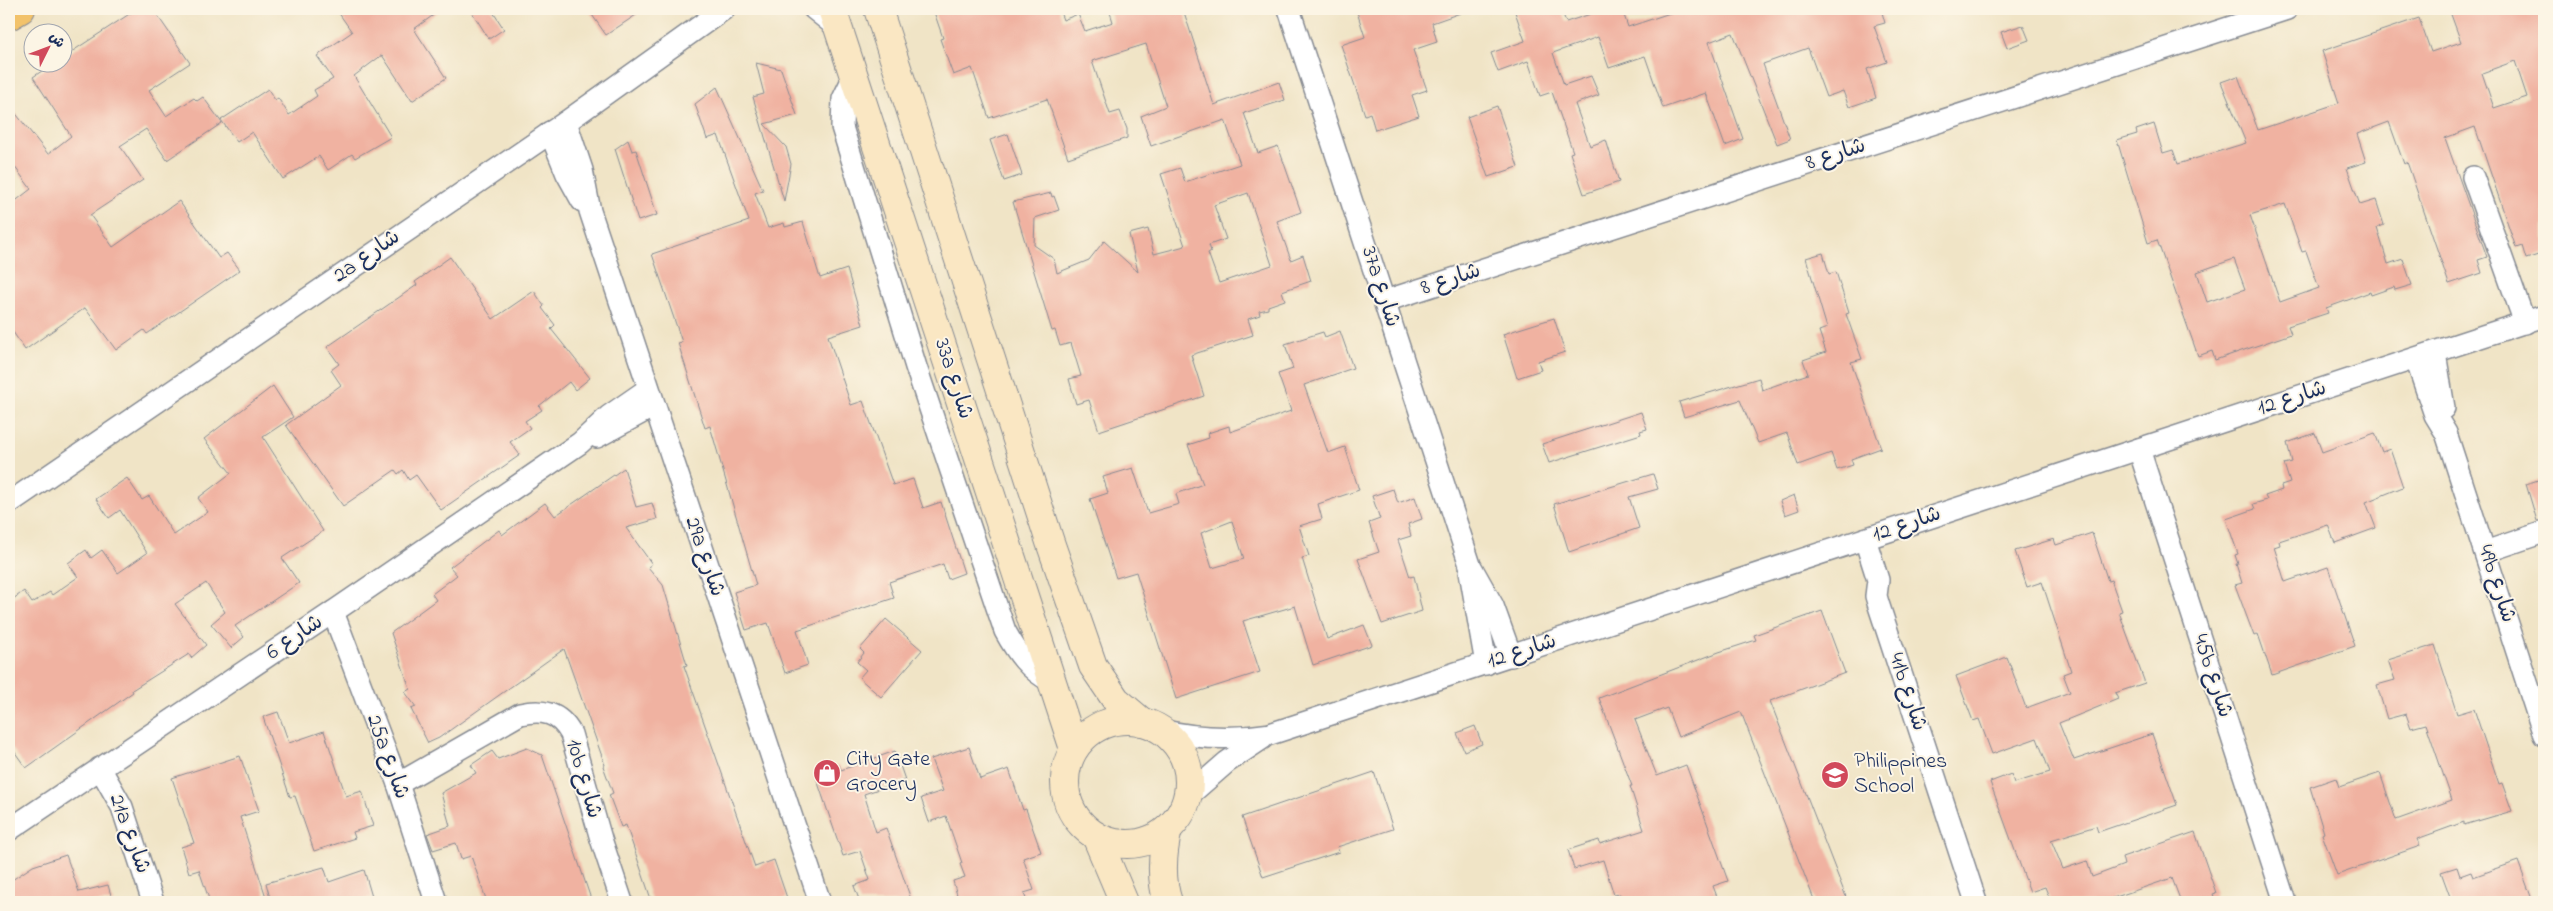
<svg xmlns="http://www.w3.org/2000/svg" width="2553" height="911" viewBox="0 0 2553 911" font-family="'Indie Flower','Playpen Sans Arabic',sans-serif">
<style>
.building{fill:#f0b2a1;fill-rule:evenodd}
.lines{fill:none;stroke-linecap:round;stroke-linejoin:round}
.street-casing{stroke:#868a92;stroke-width:24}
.secondary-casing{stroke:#868a92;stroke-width:30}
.primary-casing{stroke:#868a92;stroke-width:30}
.street{stroke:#fff;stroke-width:21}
.secondary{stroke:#fae7c3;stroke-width:28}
.primary{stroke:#f2c26a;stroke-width:28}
.labels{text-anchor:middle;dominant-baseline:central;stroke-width:4;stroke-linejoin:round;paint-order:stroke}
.street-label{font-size:22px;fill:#1b2f5e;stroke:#fcf5e5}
.poi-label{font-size:22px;fill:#1b2f5e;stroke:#fcf5e5;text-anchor:start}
</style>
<rect width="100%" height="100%" fill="#fcf5e5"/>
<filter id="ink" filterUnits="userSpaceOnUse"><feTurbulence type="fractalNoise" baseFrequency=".02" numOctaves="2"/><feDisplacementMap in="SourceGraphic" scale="10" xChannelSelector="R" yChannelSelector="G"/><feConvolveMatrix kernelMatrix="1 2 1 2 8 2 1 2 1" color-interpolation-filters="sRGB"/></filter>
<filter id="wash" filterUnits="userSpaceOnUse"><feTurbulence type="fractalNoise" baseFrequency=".0096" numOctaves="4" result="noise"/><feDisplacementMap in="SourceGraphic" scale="20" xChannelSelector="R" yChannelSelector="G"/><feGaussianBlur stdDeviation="1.12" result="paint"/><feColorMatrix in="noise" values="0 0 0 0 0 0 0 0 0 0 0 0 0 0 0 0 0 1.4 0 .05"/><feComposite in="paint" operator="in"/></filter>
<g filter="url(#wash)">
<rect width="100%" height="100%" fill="#f0e4c6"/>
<g id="blocks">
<g class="building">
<polygon points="137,9 153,9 190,63 149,90 166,116 194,98 197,101 203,97 222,123 167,160 146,129 120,146 143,180 90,215 113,247 179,201 219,258 227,253 240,270 147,334 144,330 116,350 85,308 25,350 9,326 9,206 31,189 9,159 9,105 48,154 71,136 33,77 55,62 62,62 62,58"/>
<polygon points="336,9 442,9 414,29 446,78 412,101 382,55 354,76 391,137 355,158 352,154 328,170 319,156 283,179 252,132 237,142 221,120 268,89 275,100 278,98 289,115 317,96 314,90 333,79 317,56 352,32"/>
<polygon points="470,9 491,9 504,29 489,39"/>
<polygon points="588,9 645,9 606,35"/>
<path d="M933 9H1059L1063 20 1078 14 1085 31 1113 22 1109 9H1183L1214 105 1279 82 1285 100 1244 113 1258 153 1278 146 1301 212 1277 221 1291 260 1303 255 1311 281 1282 291 1285 300 1268 306V309L1259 311 1260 315 1248 319 1253 335 1191 355 1204 396 1099 431 1089 400 1076 404 1069 379 1081 376 1071 343 1060 346 1055 330 1052 331 1013 202 1051 193 1052 197 1054 196 1059 210 1035 218 1034 245 1054 259 1057 273 1089 260 1104 241 1138 272 1129 234 1148 229 1154 254 1185 246 1161 174 1180 168 1185 182 1240 164 1225 120 1151 146 1141 116 1166 106 1146 44 1092 61 1110 114 1120 111 1127 129V138L1068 158 1047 99 989 118 972 68 953 75 940 39 943 38ZM1248 193 1272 265 1219 283 1208 253 1211 251 1209 245 1226 239 1214 205Z"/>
<polygon points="1356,9 1465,9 1466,11 1432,23 1437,42 1413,50 1427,90 1412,95 1419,116 1375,130 1370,113 1365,115 1341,45 1365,37"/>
<polygon points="1514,9 1561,9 1566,22 1606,9 1622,9 1628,27 1682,9 1881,9 1885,23 1874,26 1887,62 1867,69 1876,98 1849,107 1843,91 1826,97 1808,48 1763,64 1790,139 1777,144 1733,33 1709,42 1743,139 1725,146 1706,93 1663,108 1645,56 1609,68 1598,37 1553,53 1564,85 1591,76 1599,95 1575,104 1590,146 1606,140 1619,182 1584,194 1570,153 1573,152 1552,92 1540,96 1528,61 1498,72 1491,53 1525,41"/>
<path d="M2449 9H2544V253L2526 259 2522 246 2516 248 2475 127 2445 138 2487 257 2478 260 2482 273 2449 284 2407 162 2404 164 2389 122 2357 134 2366 162 2347 168 2360 205 2376 200 2384 225 2377 228 2388 264 2403 259 2412 285 2395 290 2394 287 2371 295 2370 292 2326 308 2328 313 2288 326 2291 334 2215 360 2212 351 2198 356 2157 240 2148 243 2117 140 2137 134 2136 130 2154 124 2163 153 2173 150 2178 164 2246 143 2221 82 2238 76 2258 130 2339 103 2322 51 2419 18 2431 52 2461 42ZM2515 61 2527 97 2494 108 2482 73ZM2285 204 2302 252 2306 251 2319 288 2280 302 2250 215ZM2234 259 2245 289 2207 302 2197 272Z"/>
<polygon points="2023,25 2029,40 2007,48 2001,32"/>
<polygon points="756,63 781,69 797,115 764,124 786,147 791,164 784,201 753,97 764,94"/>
<polygon points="717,87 763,190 755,193 768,228 784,223 785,227 803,222 820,278 847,269 863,325 828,336 851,405 863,401 893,485 913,479 923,508 941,502 964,573 948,579 943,564 889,582 894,598 797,630 808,665 785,673 768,623 746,630 734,592 756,585 710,426 705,428 678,343 682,342 652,254 749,221 718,135 707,139 695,104"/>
<polygon points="1497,106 1518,167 1488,177 1467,117"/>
<polygon points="1008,134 1022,175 1004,181 990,140"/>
<polygon points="628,140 632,151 636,150 657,215 638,221 615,149"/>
<polygon points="1823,253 1829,274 1836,272 1849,313 1846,314 1862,359 1851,362 1881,448 1851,459 1853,465 1837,470 1831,453 1798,465 1787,433 1758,443 1740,400 1684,417 1679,402 1759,378 1762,390 1808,374 1803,360 1826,352 1819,331 1827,328 1806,258"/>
<polygon points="450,257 493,319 534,291 544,306 542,308 555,325 551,329 590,378 575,390 569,382 539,406 542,410 525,421 530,428 510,442 520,455 441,510 416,475 409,480 403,470 398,474 395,470 343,506 286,425 341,385 331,370 339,364 327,347 417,285 415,282"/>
<polygon points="1554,318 1565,352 1538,361 1541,370 1517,378 1503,334"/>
<path d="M1340 331 1353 368 1304 385 1328 453 1345 447 1359 490 1318 504 1322 519 1299 526 1309 556 1302 558 1327 639 1364 625 1372 645 1313 665 1295 606 1243 621 1260 672 1176 699 1136 572 1116 578 1090 499 1108 493 1103 477 1133 468 1148 513 1179 504 1176 494 1203 484 1188 445 1209 438 1208 433 1229 426 1230 432 1291 411 1278 374 1293 369 1285 344 1323 332 1325 337ZM1232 521 1244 559 1212 568 1201 533Z"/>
<polygon points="273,386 293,417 263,437 323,531 282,558 299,583 235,626 244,637 231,648 211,624 225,612 206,583 175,604 206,645 191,658 189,654 132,690 133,692 26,768 9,744 9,602 24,591 32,603 50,592 52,595 78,577 68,563 86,550 91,558 102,550 118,573 147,553 120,510 109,518 96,499 127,478 142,500 149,496 174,535 208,512 198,498 231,473 204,439"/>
<polygon points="1641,412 1647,429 1640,431 1641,434 1549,463 1542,444"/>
<polygon points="2315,433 2322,452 2375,433 2382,452 2390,449 2403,487 2366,502 2376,528 2335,543 2328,525 2279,541 2280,545 2274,547 2285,582 2328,567 2355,646 2272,675 2258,634 2254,636 2235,585 2242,583 2236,564 2238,564 2235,555 2238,554 2226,519 2255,509 2253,504 2267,500 2265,496 2282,490 2281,486 2290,483 2284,464 2292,462 2287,443"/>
<polygon points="624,468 636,507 652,503 657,519 626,528 652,564 648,567 663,585 687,665 684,666 755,867 774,860 787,898 773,902 652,902 626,825 621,827 609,795 613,793 603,766 605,765 564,649 439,738 428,743 411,709 416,707 405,692 410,689 391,633 436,600 432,594 457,575 450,567 499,530 502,535 545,503 555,516"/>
<polygon points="1653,474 1658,489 1629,497 1639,528 1569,552 1554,504"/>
<polygon points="2544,478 2544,520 2537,521 2526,484"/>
<polygon points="1393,489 1398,503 1415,497 1422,519 1408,524 1411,536 1398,540 1410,577 1414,576 1422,611 1382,624 1358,559 1379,552 1369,523 1380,519 1372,496"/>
<polygon points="1794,495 1799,510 1785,515 1780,501"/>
<polygon points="2092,533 2108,581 2111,580 2122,611 2119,612 2145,683 2115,693 2118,699 2059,723 2074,760 2152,734 2177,805 2098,832 2096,826 2051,840 2063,869 2087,861 2092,877 2124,865 2122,857 2195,832 2216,893 2213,894 2216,902 2181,902 2172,878 2110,899 2111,902 2051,902 2045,887 2030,892 1990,782 2011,774 2014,783 2050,772 2037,738 1992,754 1979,719 1973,721 1956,676 2007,657 2026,708 2070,692 2063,674 2071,671 2042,582 2027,587 2015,551 2054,539 2056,545"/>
<polygon points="1822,611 1845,673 1770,701 1848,902 1815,902 1741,712 1678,737 1667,708 1635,720 1657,776 1686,765 1728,881 1713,886 1719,902 1623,902 1620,894 1614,895 1603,860 1574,869 1568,850 1599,840 1600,844 1644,830 1630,786 1632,786 1599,698 1719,652 1756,640 1754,635"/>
<polygon points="886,619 922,650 881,697 859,678 866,670 857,662 864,653 860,649"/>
<polygon points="2435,645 2457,714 2474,709 2499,784 2502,783 2512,811 2464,825 2464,822 2417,839 2420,846 2337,875 2322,834 2324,833 2310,787 2336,778 2339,787 2380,773 2396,820 2452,800 2426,724 2411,728 2406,714 2387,719 2377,685 2395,680 2388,660"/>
<polygon points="278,712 289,743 324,731 346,796 362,791 373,826 353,832 355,838 314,851 295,796 290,797 263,717"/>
<polygon points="1475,726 1482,744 1464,751 1457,733"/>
<polygon points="969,747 980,779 1009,769 1023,810 1026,809 1041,852 1023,858 1034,890 1024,893 1027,902 959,902 953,881 965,877 960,864 962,863 946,816 929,822 921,798 943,791 931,759"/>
<polygon points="527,748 542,755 592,902 487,902 471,856 461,859 456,843 433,850 427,834 450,826 441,793 476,773 471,765 492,751 498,759"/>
<polygon points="895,751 905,780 864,794 876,832 886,828 912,902 860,902 854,886 870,880 860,851 843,856 815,774 839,765 841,770"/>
<polygon points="240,756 259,811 240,817 266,897 250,902 210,902 199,870 189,873 181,847 194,843 172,778"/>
<polygon points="1374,772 1393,829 1337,847 1339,852 1263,877 1242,817"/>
<polygon points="66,855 79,892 108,885 113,902 9,902 9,882 33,866"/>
<polygon points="2518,861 2533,902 2452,902 2441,872 2457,867 2460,876 2471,872 2473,877"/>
<polygon points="324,867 329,882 364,870 372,897 354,902 271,902 266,883"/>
</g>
</g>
</g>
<g filter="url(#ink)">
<use href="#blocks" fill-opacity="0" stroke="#868a92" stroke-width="1"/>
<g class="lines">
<g class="street-casing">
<g id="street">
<polyline points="814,9 839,29"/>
<polyline points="1289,9 1470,565 1493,606 1511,656"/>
<path d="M854 76 843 99 842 127 916 367 1005 631C1017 653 1029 670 1052 682"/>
<polyline points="566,122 582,170 590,211 820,902"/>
<polyline points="550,132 567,174 582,201"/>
<polyline points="2473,177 2525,323"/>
<polyline points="1385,301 2287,9"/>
<polyline points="2435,353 2444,408"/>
<polyline points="2416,359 2435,415 2446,433 2544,735"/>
<polyline points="597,437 654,406"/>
<polyline points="2139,449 2285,902"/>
<polyline points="9,503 566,122 724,9"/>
<polyline points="1865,539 1878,580 1876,596 1878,603 1976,902"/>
<polyline points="2485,552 2544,532"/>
<polyline points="1470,572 1486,664"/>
<polyline points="333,612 398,784 436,902"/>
<path d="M1160 730C1198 739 1232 740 1270 734L2544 316"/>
<polyline points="100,768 122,807 153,902"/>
<path d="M398 784 520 714C542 709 559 712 571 734L601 839 622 902"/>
<polyline points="1188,796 1227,762 1263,738"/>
<polyline points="9,830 333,612 580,443 609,416 648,389"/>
</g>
</g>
<g class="secondary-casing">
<g id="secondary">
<polyline points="832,9 1074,749"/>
<polyline points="878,9 1050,542 1093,666 1116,700 1142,722"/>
<circle cx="1127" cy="782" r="62"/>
<polyline points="1096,836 1124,902"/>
<path d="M1168 902C1160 878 1162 854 1168 829"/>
</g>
</g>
<g class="primary-casing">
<polyline id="primary" points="9,16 21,9"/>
</g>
<use href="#street" class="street"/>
<use href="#secondary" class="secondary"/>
<use href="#primary" class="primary"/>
</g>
</g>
<defs>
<g id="shop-disc" transform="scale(1.4375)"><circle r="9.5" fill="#d1495b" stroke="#fcf5e5"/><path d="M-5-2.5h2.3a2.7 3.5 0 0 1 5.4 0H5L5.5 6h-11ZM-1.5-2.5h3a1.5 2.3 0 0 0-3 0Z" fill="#fff"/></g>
<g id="school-disc" transform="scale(1.4375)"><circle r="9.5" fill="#d1495b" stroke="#fcf5e5"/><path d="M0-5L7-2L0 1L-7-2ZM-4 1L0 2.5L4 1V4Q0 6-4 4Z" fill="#fff"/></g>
</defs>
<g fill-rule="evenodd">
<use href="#shop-disc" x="827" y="773"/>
<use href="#school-disc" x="1835" y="775"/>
</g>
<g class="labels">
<g class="street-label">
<text transform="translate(1836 155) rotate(-18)">شارع 8</text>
<text transform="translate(367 257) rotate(-35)">2a شارع</text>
<text transform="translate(1451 280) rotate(-18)">شارع 8</text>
<text transform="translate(1380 287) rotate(72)">37a شارع</text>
<text transform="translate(953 379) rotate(72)">33a شارع</text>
<text transform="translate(2292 399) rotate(-18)">شارع 12</text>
<text transform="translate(1907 525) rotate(-19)">شارع 12</text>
<text transform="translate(704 557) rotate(71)">29a شارع</text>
<text transform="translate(2496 584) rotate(72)">49b شارع</text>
<text transform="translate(295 638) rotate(-34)">شارع 6</text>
<text transform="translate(1522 652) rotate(-18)">شارع 12</text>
<text transform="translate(2212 676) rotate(72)">45b شارع</text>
<text transform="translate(1907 692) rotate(72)">41b شارع</text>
<text transform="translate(387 757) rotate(70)">25a شارع</text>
<text transform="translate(583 779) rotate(74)">10b شارع</text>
<text transform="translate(129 834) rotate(70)">21a شارع</text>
</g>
<g class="poi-label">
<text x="846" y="760">City Gate<tspan x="846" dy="25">Grocery</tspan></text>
<text x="1854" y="762">Philippines<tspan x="1854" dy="25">School</tspan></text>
</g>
</g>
<rect width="2553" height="911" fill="none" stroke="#fcf5e5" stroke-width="30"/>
<g transform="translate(48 48) rotate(48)"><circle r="24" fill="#fcf5e5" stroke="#a2a6af"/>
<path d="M0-4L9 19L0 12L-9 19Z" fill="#d1495b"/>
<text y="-8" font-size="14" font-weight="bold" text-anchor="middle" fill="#1b2f5e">ش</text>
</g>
</svg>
